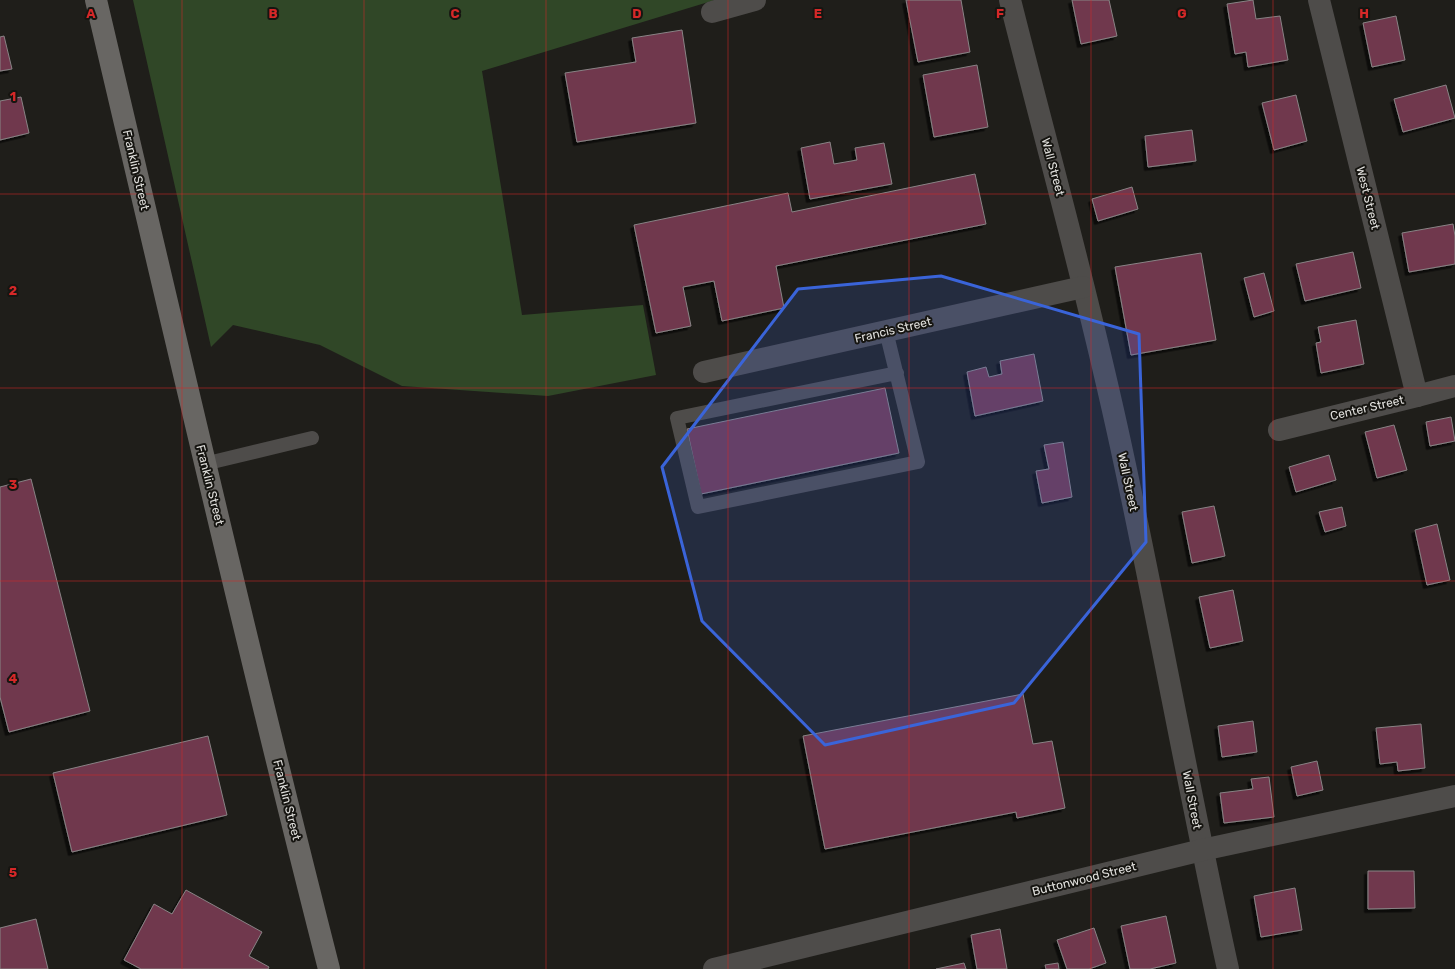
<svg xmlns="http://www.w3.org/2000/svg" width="1455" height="969" viewBox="0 0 1455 969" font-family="Rubik,sans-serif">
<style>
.green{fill:#304727}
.building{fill:#6f384d;stroke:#898385;filter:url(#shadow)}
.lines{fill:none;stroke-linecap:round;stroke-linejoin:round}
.lane{stroke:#4e4c4a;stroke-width:14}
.street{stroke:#4e4c4a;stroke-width:22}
.secondary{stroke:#686663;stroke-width:22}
.marked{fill:#3a64d9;fill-opacity:0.2;stroke:#3a64d9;stroke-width:3;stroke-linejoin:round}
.grid{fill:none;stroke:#d62828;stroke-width:1;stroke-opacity:0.55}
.labels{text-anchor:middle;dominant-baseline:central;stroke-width:4;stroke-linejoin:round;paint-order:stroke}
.street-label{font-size:12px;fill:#e1e0dd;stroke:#161511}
.grid-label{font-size:13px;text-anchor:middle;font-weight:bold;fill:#d62828;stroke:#161511;stroke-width:4;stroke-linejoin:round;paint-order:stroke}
</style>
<defs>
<filter id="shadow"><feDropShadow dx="-3.5" dy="3.5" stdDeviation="0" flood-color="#0009"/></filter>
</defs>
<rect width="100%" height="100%" fill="#1f1e1a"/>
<polygon class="green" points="133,0 715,0 482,71 522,315 643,305 656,375 548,396 402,386 320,345 233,325 211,347"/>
<g class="building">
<polygon points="906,0 961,0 970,52 918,62"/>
<polygon points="1072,0 1109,0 1117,36 1081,44"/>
<polygon points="1253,0 1256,19 1280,16 1288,60 1248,67 1246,52 1235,54 1227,4"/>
<polygon points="1396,16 1405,60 1372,67 1363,23"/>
<polygon points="682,30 696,123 577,142 565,73 636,62 632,38"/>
<polygon points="4,36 12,69 0,71 0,37"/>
<polygon points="977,65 988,127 934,137 923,75"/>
<polygon points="1446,85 1455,118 1403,132 1394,99"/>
<polygon points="1296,95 1307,141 1274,150 1262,103"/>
<polygon points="21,97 29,133 0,140 0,101"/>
<polygon points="1192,130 1196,161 1148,167 1145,136"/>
<polygon points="830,142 834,164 857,160 855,148 884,143 892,184 810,199 801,148"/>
<polygon points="975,174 986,224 776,266 784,308 722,321 714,281 683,287 691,326 656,333 634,225 788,193 792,212"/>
<polygon points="1132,187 1138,209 1098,221 1092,199"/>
<polygon points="1453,224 1455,236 1455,264 1409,272 1402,233"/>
<polygon points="1353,252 1361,288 1305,301 1296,264"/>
<polygon points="1201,253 1216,340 1131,355 1115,267"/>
<polygon points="1264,273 1274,311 1254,317 1244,278"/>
<polygon points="1356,320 1364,364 1321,373 1316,343 1321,342 1318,327"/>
<polygon points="1034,354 1043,401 975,416 967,372 986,367 989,377 1002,374 1000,361"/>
<polygon points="885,388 899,453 701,494 687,429"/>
<polygon points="1451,417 1455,441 1430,446 1426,422"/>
<polygon points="1394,425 1407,470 1377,478 1365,432"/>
<polygon points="1063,442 1072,497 1042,503 1036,471 1049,469 1044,445"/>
<polygon points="1329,455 1336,480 1296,492 1289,467"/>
<polygon points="31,479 90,711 9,732 0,697 0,487"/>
<polygon points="1214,506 1225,556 1192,563 1182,512"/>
<polygon points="1342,507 1346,526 1325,532 1319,512"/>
<polygon points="1437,524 1450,580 1427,585 1415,530"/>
<polygon points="1233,590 1243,641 1210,648 1199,597"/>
<polygon points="1023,694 1033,744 1052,741 1065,808 1017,818 1016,812 825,849 803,736"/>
<polygon points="1253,721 1257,752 1222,757 1218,726"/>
<polygon points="1421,724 1425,768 1398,771 1397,762 1380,764 1376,728"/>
<polygon points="208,736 227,815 72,852 53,773"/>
<polygon points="1317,761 1323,790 1297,796 1291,767"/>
<polygon points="1269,777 1274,817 1224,823 1220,793 1253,789 1251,779"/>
<polygon points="1368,871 1414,871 1415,908 1368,909"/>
<polygon points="1295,888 1302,930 1261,937 1254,896"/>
<polygon points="186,890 262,932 249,956 269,967 268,969 141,969 124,960 154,904 172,914"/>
<polygon points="1166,916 1176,963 1150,969 1130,969 1121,926"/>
<polygon points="36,919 48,969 0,969 0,928"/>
<polygon points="1094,928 1106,963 1089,969 1067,969 1057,940"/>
<polygon points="1000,929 1007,969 977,969 971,935"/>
<polygon points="964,963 966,969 936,969"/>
<polygon points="1058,963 1059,969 1046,969 1045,965"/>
</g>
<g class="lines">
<g class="lane">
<polyline points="886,331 918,462 698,507 677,418 897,373"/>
<polyline points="204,464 312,438"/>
</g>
<g class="street">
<path d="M1010 0C1049 155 1092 309 1125 465 1161 633 1191 802 1228 969"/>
<polyline points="1319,0 1417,396"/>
<polyline points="712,12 755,0"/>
<polyline points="704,372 1083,287"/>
<polyline points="1279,430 1417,396 1455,386"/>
<polyline points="714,969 1202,850 1455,796"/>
</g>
<path class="secondary" d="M96 0C172 323 247 647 329 969"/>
</g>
<path class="marked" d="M941 276 1139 334 1146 542 1014 703 825 745 702 621 662 467 798 289Z"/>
<path class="grid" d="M182 0V969M364 0V969M546 0V969M728 0V969M909 0V969M1091 0V969M1273 0V969M0 194H1455M0 388H1455M0 581H1455M0 775H1455"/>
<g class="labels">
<g class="street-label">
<text transform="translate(1053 167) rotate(75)">Wall Street</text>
<text transform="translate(136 170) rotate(77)">Franklin Street</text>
<text transform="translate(1368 198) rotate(76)">West Street</text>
<text transform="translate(893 330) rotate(-13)">Francis Street</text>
<text transform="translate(1367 408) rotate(-13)">Center Street</text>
<text transform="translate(1128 482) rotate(78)">Wall Street</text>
<text transform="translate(210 485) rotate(76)">Franklin Street</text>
<text transform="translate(287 800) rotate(76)">Franklin Street</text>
<text transform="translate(1192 800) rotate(79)">Wall Street</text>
<text transform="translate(1084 879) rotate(-14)">Buttonwood Street</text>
</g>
</g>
<g class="grid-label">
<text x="91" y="18">A</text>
<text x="273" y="18">B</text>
<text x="455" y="18">C</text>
<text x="637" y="18">D</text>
<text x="818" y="18">E</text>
<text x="1000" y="18">F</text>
<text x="1182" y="18">G</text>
<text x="1364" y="18">H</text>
<text x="13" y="101">1</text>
<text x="13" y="295">2</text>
<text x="13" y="489">3</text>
<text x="13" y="683">4</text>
<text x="13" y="877">5</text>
</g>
</svg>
